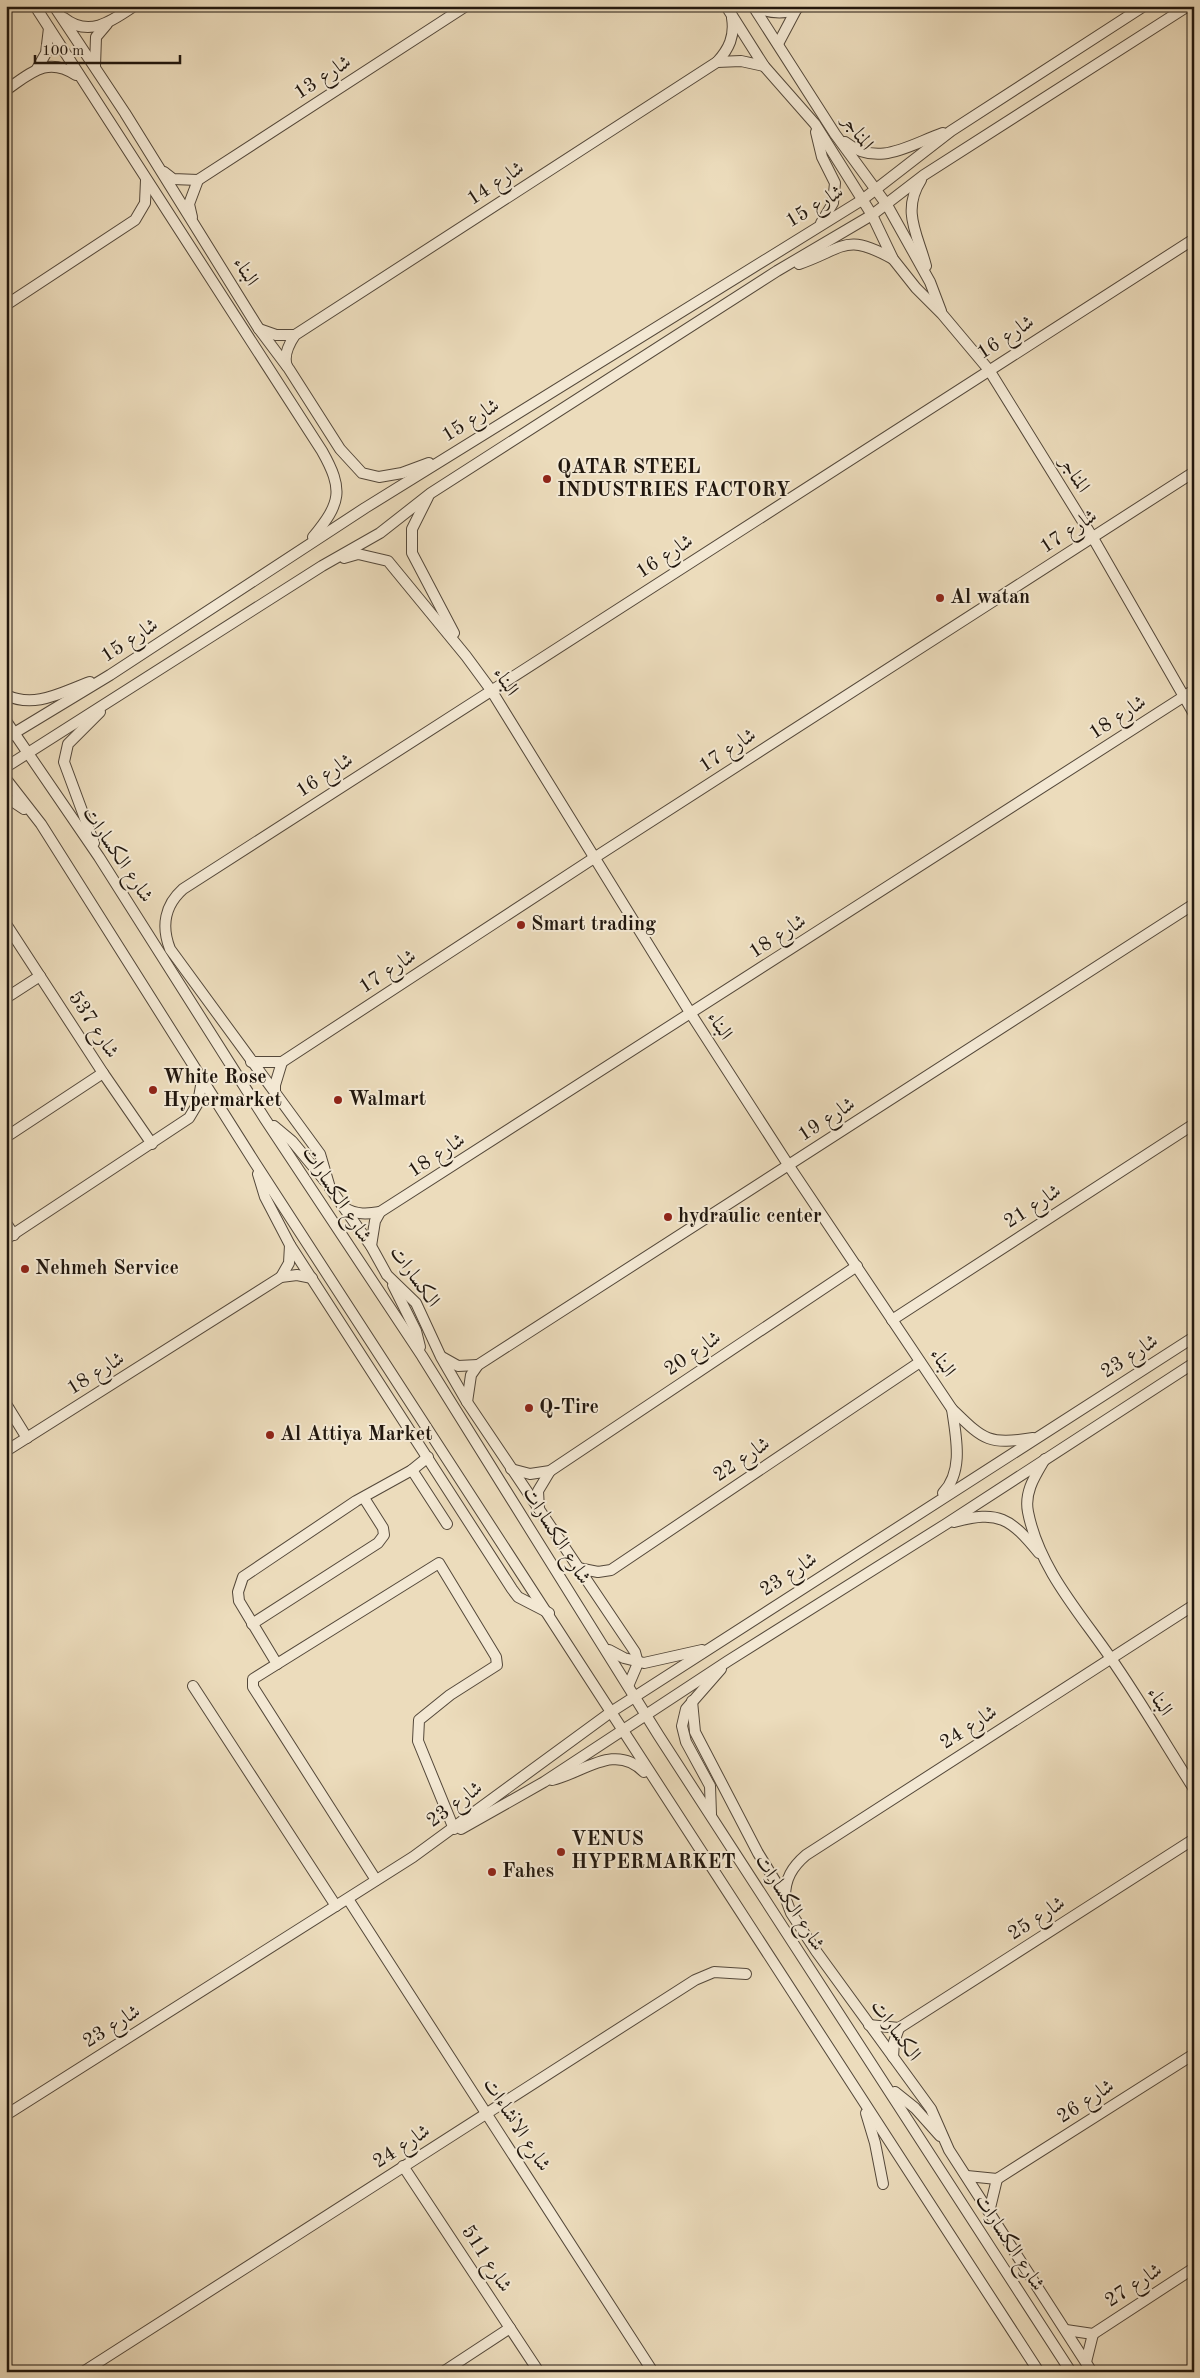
<svg xmlns="http://www.w3.org/2000/svg" width="1200" height="2378" viewBox="0 0 1200 2378" font-family="'Old Standard TT',Amiri,serif">
<style>
.lines{fill:none;stroke-linecap:round;stroke-linejoin:round}
.minor-casing{stroke:#54483a;stroke-width:12}
.minor{stroke:#f3e8d3;stroke-width:10}
.poi-dot{fill:#8f2418;stroke:#f3e8d3;stroke-width:2}
.labels{text-anchor:middle;dominant-baseline:central;stroke-width:4;stroke-linejoin:round;paint-order:stroke}
.street-label{font-size:20px;fill:#21170e;stroke:#f3e8d3}
.poi-label{font-size:20px;font-weight:bold;fill:#21170e;stroke:#f3e8d3;text-anchor:start}
</style>
<rect width="100%" height="100%" fill="#ecdcbc"/>
<filter id="stains"><feTurbulence type="fractalNoise" baseFrequency=".004" numOctaves="4"/><feColorMatrix values="0 0 0 0 .2 0 0 0 0 .09 0 0 0 0 .02 0 0 0 .5 -.17"/></filter>
<radialGradient id="worn" r=".72"><stop offset=".6" stop-color="#630" stop-opacity="0"/><stop offset="1" stop-color="#630" stop-opacity=".3"/></radialGradient>
<g class="lines">
<g class="minor-casing">
<g id="minor">
<path d="M35 6 322 451C344 490 341 503 313 537"/>
<polyline points="54,6 125,113 259,329 289,369 340,449 362,473 379,477 402,473 429,463"/>
<polyline points="726,6 764,66 815,124 872,215 893,259 916,288 942,314 989,370 1093,538 1194,714"/>
<polyline points="753,6 835,134 887,205 930,282 941,311"/>
<path d="M753 7C769 13 787 16 801 6"/>
<path d="M64 18C89 38 112 21 134 6"/>
<polyline points="778,44 796,10"/>
<polyline points="717,62 741,61 764,66"/>
<polyline points="95,66 96,37 107,24"/>
<polyline points="37,69 46,53 49,28"/>
<path d="M6 90C31 73 47 56 76 75"/>
<polyline points="816,132 822,157 835,183 833,203 821,223"/>
<path d="M845 142C878 168 909 145 943 133"/>
<polyline points="164,172 173,179 198,180 466,6"/>
<path d="M921 180C901 211 918 235 926 266"/>
<polyline points="192,217 189,204 198,180"/>
<path d="M799 264C845 248 845 232 893 259"/>
<polyline points="6,305 135,220 145,203 146,180"/>
<polyline points="259,329 276,335 295,335"/>
<path d="M287 366C283 356 289 344 295 335L717 62C729 49 735 36 732 18"/>
<polyline points="428,497 412,529 412,553 454,633"/>
<path d="M344 558 358 554 388 561 466 656 491 690 691 1014 789 1166 952 1409C984 1440 987 1445 1033 1438"/>
<path d="M6 695C35 709 62 692 90 682"/>
<polyline points="6,721 99,857 265,1119 422,1356 659,1736 1071,2372"/>
<polyline points="6,738 110,675 365,508 862,200 951,131 1144,6"/>
<polyline points="6,767 322,566 380,533 431,493 777,271 872,215 924,175 1188,6"/>
<polyline points="6,779 41,824 255,1163 1039,2372"/>
<polyline points="6,797 24,809"/>
<polyline points="94,843 64,762 68,744 100,712"/>
<polyline points="6,924 103,1073 152,1144"/>
<polyline points="6,998 40,976"/>
<polyline points="251,1062 282,1062 594,858 1194,472"/>
<polyline points="275,1094 275,1085 282,1062"/>
<polyline points="274,1126 292,1141 325,1181"/>
<polyline points="6,1137 103,1073"/>
<polyline points="258,1174 265,1197 290,1245 512,1589 518,1597 549,1613"/>
<path d="M345 1208C356 1215 368 1214 380 1212"/>
<polyline points="6,1223 14,1235"/>
<polyline points="6,1239 189,1118 198,1103 202,1080"/>
<polyline points="371,1246 375,1221 380,1212 1194,690"/>
<polyline points="281,1277 289,1263 290,1245"/>
<polyline points="393,1285 416,1331 420,1347"/>
<polyline points="892,1320 1194,1124"/>
<polyline points="442,1357 458,1366 478,1365"/>
<polyline points="467,1402 471,1375 478,1365 1194,904"/>
<polyline points="6,1404 27,1438"/>
<polyline points="6,1451 281,1277 297,1275 312,1278"/>
<path d="M1045 1459C1035 1476 1024 1492 1028 1512 1039 1568 1079 1612 1110 1657 1140 1700 1166 1745 1194 1789"/>
<polyline points="511,1469 530,1474 550,1471 857,1266"/>
<polyline points="412,1470 447,1524"/>
<path d="M943 1493C964 1471 956 1437 952 1409"/>
<polyline points="539,1509 538,1491 550,1471"/>
<path d="M954 1522C999 1510 1010 1518 1039 1553"/>
<polyline points="578,1568 598,1572 611,1570 920,1362"/>
<polyline points="252,1624 378,1543 384,1535 383,1528 364,1498"/>
<polyline points="609,1650 624,1658 644,1663 702,1650"/>
<polyline points="277,1664 239,1601 238,1592 243,1577 356,1501 412,1470 428,1457"/>
<path d="M629 1684 638 1663 635 1652 467 1402 441 1357 416 1303 387 1275 371 1246 330 1188 320 1154 170 949C161 926 165 905 183 889L1194 239"/>
<polyline points="193,1686 336,1906"/>
<polyline points="692,1701 695,1732 758,1853 785,1897 791,1913 816,1951 931,2109 949,2150 1092,2372"/>
<path d="M552 1780C583 1773 615 1742 644 1772"/>
<polyline points="711,1814 710,1786 686,1742 682,1726 686,1709 721,1669"/>
<polyline points="461,1829 544,1782 728,1661 946,1524 1194,1363"/>
<polyline points="376,1880 253,1687 253,1679 439,1563 496,1657 497,1665 450,1695 419,1720 418,1741 454,1829"/>
<path d="M785 1897C785 1879 792 1867 806 1855L1194 1605"/>
<polyline points="348,1899 653,2372"/>
<polyline points="869,2025 899,2028 1194,1839"/>
<polyline points="893,2057 894,2042 899,2028"/>
<polyline points="895,2092 915,2108 940,2136"/>
<polyline points="866,2113 875,2143 883,2184"/>
<polyline points="6,2115 413,1857 611,1712 1194,1337"/>
<polyline points="403,2166 539,2372"/>
<polyline points="967,2176 997,2179 1194,2054"/>
<polyline points="989,2212 997,2179"/>
<polyline points="1066,2330 1093,2334 1194,2268"/>
<polyline points="1086,2362 1093,2334"/>
<polyline points="83,2372 695,1980 714,1972 746,1974"/>
<polyline points="443,2372 510,2328"/>
</g>
</g>
<use href="#minor" class="minor"/>
</g>
<g class="poi-dot">
<circle cx="547" cy="479" r="5"/>
<circle cx="940" cy="598" r="5"/>
<circle cx="521" cy="925" r="5"/>
<circle cx="153" cy="1090" r="5"/>
<circle cx="338" cy="1100" r="5"/>
<circle cx="668" cy="1217" r="5"/>
<circle cx="25" cy="1269" r="5"/>
<circle cx="529" cy="1408" r="5"/>
<circle cx="270" cy="1435" r="5"/>
<circle cx="561" cy="1852" r="5"/>
<circle cx="492" cy="1872" r="5"/>
</g>
<g class="labels">
<g class="street-label">
<text transform="translate(323 78) rotate(-33)">شارع 13</text>
<text transform="translate(857 133) rotate(54)">المناجر</text>
<text transform="translate(496 184) rotate(-33)">شارع 14</text>
<text transform="translate(815 207) rotate(-31)">شارع 15</text>
<text transform="translate(245 272) rotate(58)">البناء</text>
<text transform="translate(1006 338) rotate(-33)">شارع 16</text>
<text transform="translate(471 421) rotate(-32)">شارع 15</text>
<text transform="translate(1074 475) rotate(58)">المناجر</text>
<text transform="translate(1069 532) rotate(-33)">شارع 17</text>
<text transform="translate(665 557) rotate(-33)">شارع 16</text>
<text transform="translate(130 641) rotate(-33)">شارع 15</text>
<text transform="translate(505 682) rotate(57)">البناء</text>
<text transform="translate(1118 718) rotate(-33)">شارع 18</text>
<text transform="translate(728 751) rotate(-33)">شارع 17</text>
<text transform="translate(325 776) rotate(-33)">شارع 16</text>
<text transform="translate(117 855) rotate(56)">شارع الكسارات</text>
<text transform="translate(778 937) rotate(-33)">شارع 18</text>
<text transform="translate(388 972) rotate(-33)">شارع 17</text>
<text transform="translate(93 1025) rotate(57)">شارع 537</text>
<text transform="translate(719 1026) rotate(57)">البناء</text>
<text transform="translate(827 1120) rotate(-33)">شارع 19</text>
<text transform="translate(437 1156) rotate(-33)">شارع 18</text>
<text transform="translate(336 1195) rotate(57)">شارع الكسارات</text>
<text transform="translate(1033 1207) rotate(-33)">شارع 21</text>
<text transform="translate(414 1277) rotate(54)">الكسارات</text>
<text transform="translate(693 1354) rotate(-34)">شارع 20</text>
<text transform="translate(1130 1357) rotate(-33)">شارع 23</text>
<text transform="translate(942 1363) rotate(56)">البناء</text>
<text transform="translate(96 1374) rotate(-32)">شارع 18</text>
<text transform="translate(742 1460) rotate(-34)">شارع 22</text>
<text transform="translate(556 1536) rotate(58)">شارع الكسارات</text>
<text transform="translate(789 1575) rotate(-33)">شارع 23</text>
<text transform="translate(1159 1702) rotate(58)">البناء</text>
<text transform="translate(969 1728) rotate(-33)">شارع 24</text>
<text transform="translate(455 1805) rotate(-36)">شارع 23</text>
<text transform="translate(789 1903) rotate(57)">شارع الكسارات</text>
<text transform="translate(1037 1919) rotate(-33)">شارع 25</text>
<text transform="translate(112 2027) rotate(-32)">شارع 23</text>
<text transform="translate(895 2031) rotate(54)">الكسارات</text>
<text transform="translate(1086 2102) rotate(-33)">شارع 26</text>
<text transform="translate(516 2125) rotate(57)">شارع الانشاءات</text>
<text transform="translate(402 2147) rotate(-33)">شارع 24</text>
<text transform="translate(1009 2243) rotate(57)">شارع الكسارات</text>
<text transform="translate(486 2259) rotate(57)">شارع 511</text>
<text transform="translate(1134 2286) rotate(-33)">شارع 27</text>
</g>
<g class="poi-label">
<text x="557" y="468">QATAR STEEL<tspan x="557" dy="23">INDUSTRIES FACTORY</tspan></text>
<text x="950" y="598">Al watan</text>
<text x="531" y="925">Smart trading</text>
<text x="163" y="1078">White Rose<tspan x="163" dy="23">Hypermarket</tspan></text>
<text x="348" y="1100">Walmart</text>
<text x="678" y="1217">hydraulic center</text>
<text x="35" y="1269">Nehmeh Service</text>
<text x="539" y="1408">Q-Tire</text>
<text x="280" y="1435">Al Attiya Market</text>
<text x="571" y="1840">VENUS<tspan x="571" dy="23">HYPERMARKET</tspan></text>
<text x="502" y="1872">Fahes</text>
</g>
</g>
<rect width="1200" height="2378" fill="none" stroke="#ecdcbc" stroke-width="25"/>
<rect x="8" y="8" width="1185" height="2363" fill="none" stroke="#21170e" stroke-width="2.5"/>
<rect x="12" y="12" width="1175" height="2353" fill="none" stroke="#21170e"/>
<path d="M35 55v8h145v-8" fill="none" stroke="#21170e" stroke-width="2.5"/>
<text x="42" y="55" font-size="15" fill="#21170e" stroke="#f3e8d3" stroke-width="4" paint-order="stroke">100 m</text>
<rect width="100%" height="100%" filter="url(#stains)"/>
<rect width="100%" height="100%" fill="url(#worn)"/>
</svg>
